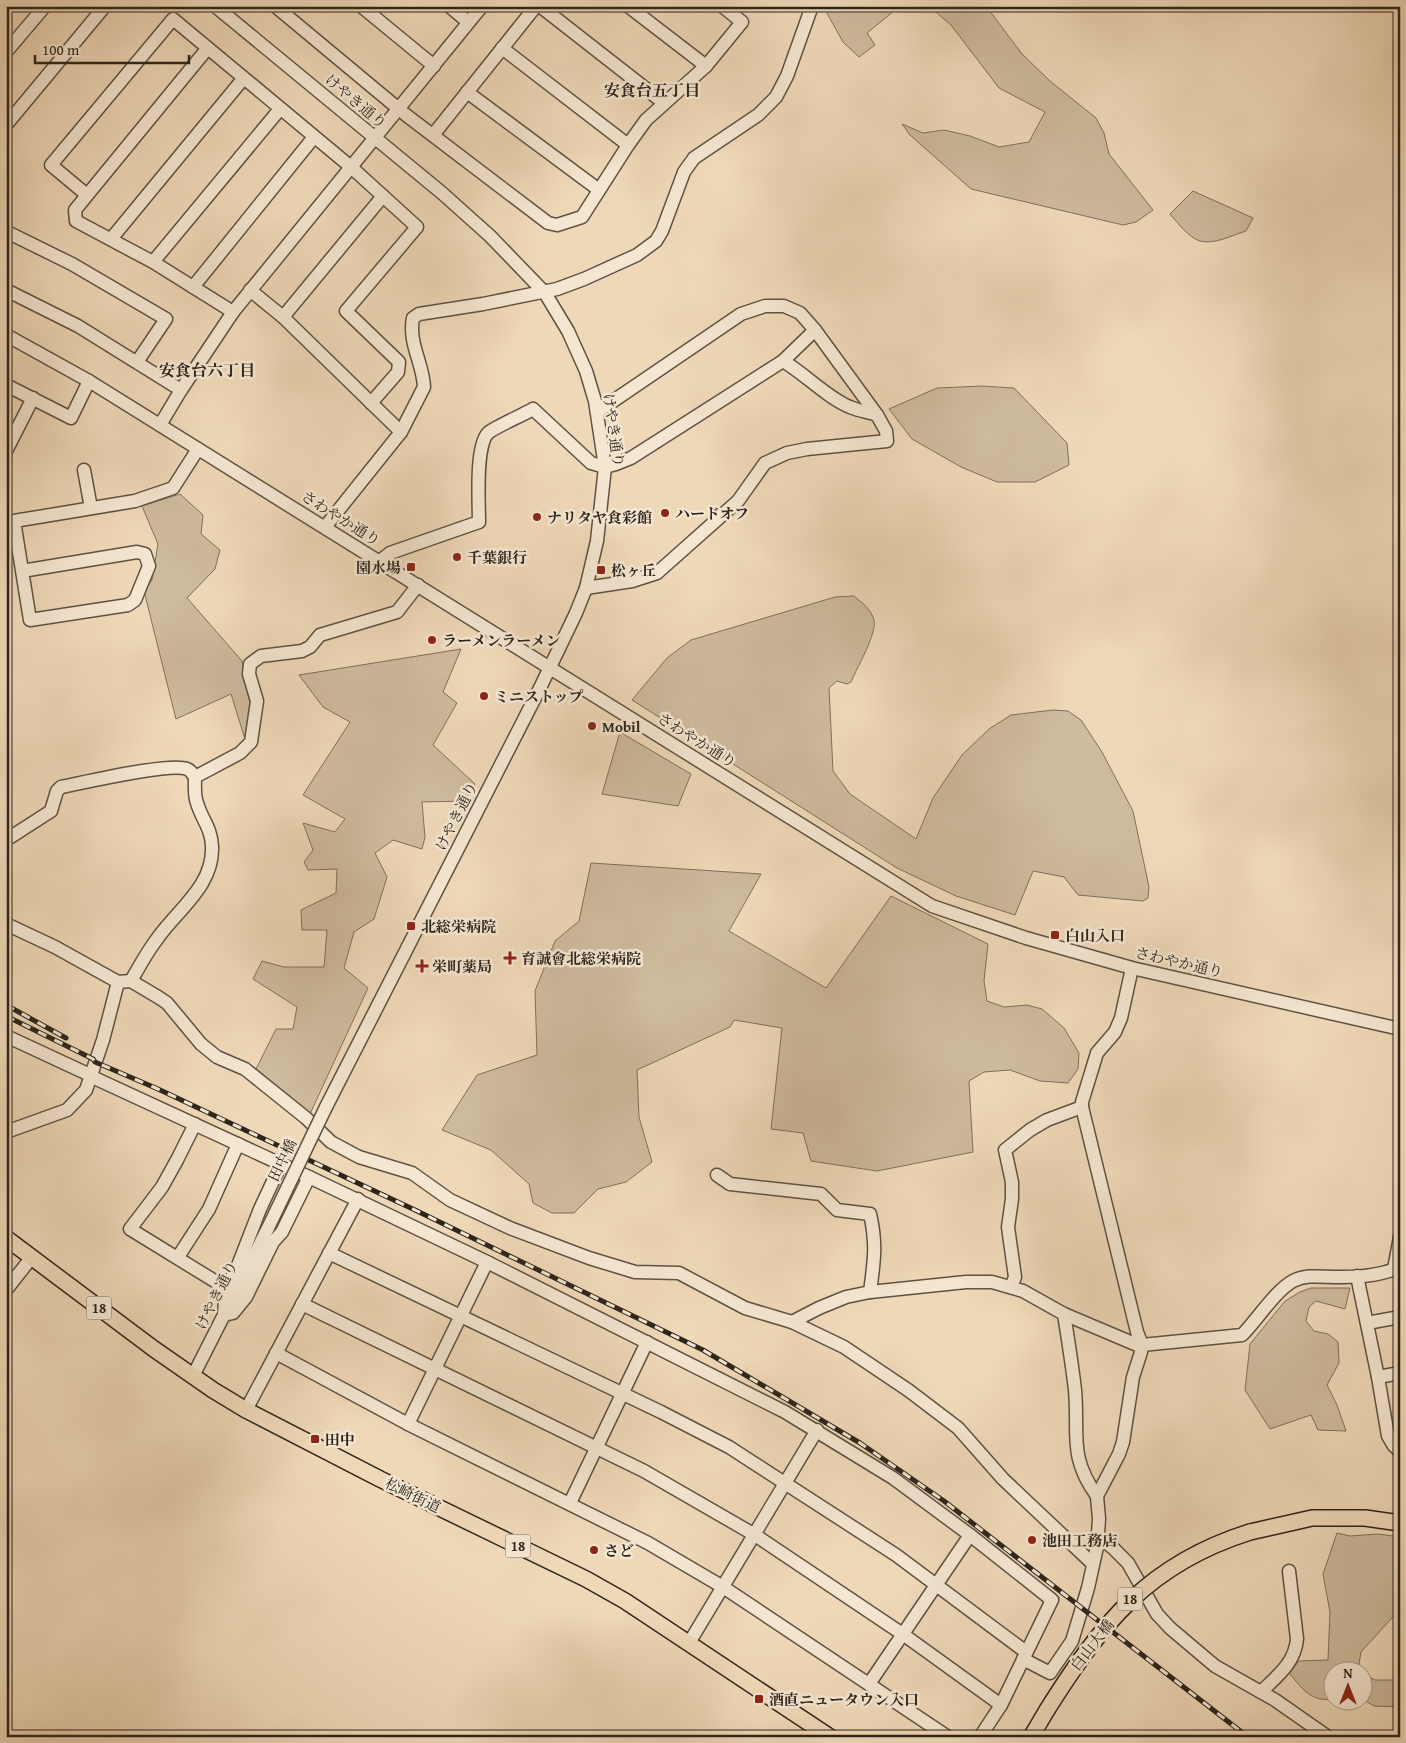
<svg xmlns="http://www.w3.org/2000/svg" width="1406" height="1743" viewBox="0 0 1406 1743" font-family="'Gentium Book Plus','Noto Serif JP',serif">
<style>
.green{fill:#ceba9d;stroke:#7e705c}
.lines{fill:none;stroke-linecap:round;stroke-linejoin:round}
.minor-casing{stroke:#5e5243;stroke-width:15}
.major-casing{stroke:#2d251c;stroke-width:18}
.minor{stroke:#f5e6d1;stroke-width:12}
.major{stroke:#efd8b8;stroke-width:15}
.rail-casing{stroke:#2d251c;stroke-width:5}
.rail{stroke:#f5e6d1;stroke-width:3;stroke-dasharray:9;stroke-linecap:butt}
.minor-bridge-casing{stroke:#5e5243;stroke-width:15;stroke-linecap:butt}
.major-bridge-casing{stroke:#2d251c;stroke-width:18;stroke-linecap:butt}
.minor-bridge{stroke:#f5e6d1;stroke-width:12}
.major-bridge{stroke:#efd8b8;stroke-width:15}
.poi-dot{fill:#8f2418;stroke:#f5e6d1;stroke-width:2}
.labels{text-anchor:middle;dominant-baseline:central;stroke-width:5;stroke-linejoin:round;paint-order:stroke}
.shield{fill:#f5e6d1;stroke:#695f52;stroke-width:1}
.shield-label{font-size:14px;font-weight:bold;fill:#2d251c}
.street-label{font-size:15px;fill:#2d251c;stroke:#f5e6d1}
.poi-label{font-size:15px;font-weight:bold;fill:#2d251c;stroke:#f5e6d1;text-anchor:start}
.neighbourhood-label{font-size:16px;font-weight:bold;fill:#2d251c;stroke:#f5e6d1}
</style>
<rect width="100%" height="100%" fill="#efd8b8"/>
<filter id="stains"><feTurbulence type="fractalNoise" baseFrequency=".004" numOctaves="4"/><feColorMatrix values="0 0 0 0 .2 0 0 0 0 .09 0 0 0 0 .02 0 0 0 .5 -.17"/></filter>
<radialGradient id="worn" r=".72"><stop offset=".6" stop-color="#630" stop-opacity="0"/><stop offset="1" stop-color="#630" stop-opacity=".3"/></radialGradient>
<g class="green">
<polygon points="823,6 900,6 867,33 875,45 859,57 843,42"/>
<polygon points="929,6 986,6 1022,54 1050,81 1096,118 1104,133 1109,154 1153,210 1136,222 1123,225 971,189 910,135 902,124 923,133 944,130 970,136 999,147 1029,142 1045,112 999,88 951,25"/>
<path d="M1193 191 1253 218 1246 231C1233 235 1214 245 1200 241 1189 238 1177 222 1170 214Z"/>
<polygon points="982,386 1014,388 1067,443 1069,465 1035,482 997,482 961,467 912,439 889,409 937,388"/>
<polygon points="180,494 203,515 201,534 220,550 215,569 187,598 242,661 250,704 245,739 231,694 176,719 144,591 152,580 158,544 142,506"/>
<path d="M854 596C862 603 871 609 874 620 877 634 857 667 851 682L847 684 837 681 829 688 833 771 850 794 916 839 933 798 962 755 989 729 1011 715 1053 710 1068 711 1081 720 1102 752 1133 811 1149 887 1148 898 1143 901 1078 895 1064 877 1033 871 1015 915 956 896 897 868 632 700 667 658 691 640 835 597Z"/>
<polygon points="461,649 443,692 457,703 433,745 475,784 465,801 422,802 425,837 422,849 393,840 375,853 387,877 374,919 354,932 344,968 368,988 310,1114 255,1071 276,1029 293,1029 297,1007 253,979 262,961 284,967 324,967 327,930 302,930 301,910 336,893 337,869 308,870 304,862 313,850 303,823 335,832 345,819 303,795 350,722 323,707 299,675"/>
<polygon points="620,732 691,774 678,806 602,794"/>
<polygon points="591,863 761,874 729,931 826,988 891,896 988,944 984,981 987,1001 1004,1007 1027,1005 1042,1009 1064,1028 1079,1053 1078,1069 1068,1083 1040,1081 1010,1070 984,1072 969,1081 973,1152 877,1171 811,1161 803,1133 771,1129 782,1028 734,1020 730,1027 637,1070 639,1117 652,1162 626,1182 598,1189 574,1213 552,1213 533,1203 529,1184 491,1150 442,1130 477,1075 537,1055 535,991 555,941 579,921"/>
<polygon points="1311,1288 1350,1288 1345,1309 1316,1301 1309,1307 1306,1321 1314,1331 1328,1334 1338,1342 1339,1363 1327,1385 1337,1405 1346,1431 1318,1430 1311,1415 1270,1429 1245,1390 1250,1344 1285,1301 1300,1292"/>
<path d="M1337 1533 1350 1536 1378 1534 1400 1537V1609L1361 1652 1358 1670H1334L1333 1699C1310 1702 1303 1689 1289 1673L1299 1661 1328 1660 1330 1612 1323 1574Z"/>
<polygon points="1364,1674 1375,1680 1400,1680 1400,1707 1374,1706 1364,1700"/>
</g>
<g class="lines">
<g class="minor-casing">
<g id="minor">
<polyline points="215,6 442,193 490,236 545,293 568,331 586,371 595,401 605,467 597,541 586,588 576,613 540,688 326,1107"/>
<polyline points="275,6 406,115 548,223 557,225 582,217 628,145 646,120 706,66 742,22 722,6"/>
<polyline points="361,6 434,66"/>
<polyline points="449,6 468,22"/>
<polyline points="540,6 664,103"/>
<polyline points="628,6 706,66"/>
<polyline points="502,48 628,145"/>
<polyline points="207,49 75,210 76,221 153,262 233,312"/>
<polyline points="6,52 45,6"/>
<polyline points="467,92 599,190"/>
<polyline points="6,125 105,6"/>
<polyline points="433,135 536,6"/>
<polyline points="87,195 51,165 173,19 351,167 417,227 346,311 399,362 398,372 371,403"/>
<polyline points="6,233 7,232 72,264 166,319 137,362"/>
<polyline points="111,239 243,79"/>
<polyline points="153,262 280,109"/>
<polyline points="193,287 314,137"/>
<polyline points="6,290 78,326 181,390"/>
<polyline points="250,290 283,317 401,432"/>
<polyline points="283,317 383,196"/>
<polyline points="6,335 89,381 932,906 1026,938 1132,968 1400,1029"/>
<path d="M783 361C805 374 829 399 850 407 859 411 868 412 877 415"/>
<polyline points="6,385 71,418 89,381"/>
<polyline points="160,425 181,390 233,312 482,6"/>
<polyline points="6,451 33,398"/>
<polyline points="84,470 91,508"/>
<path d="M325 527 401 432 424 387C423 363 408 343 413 318L419 314 483 304 557 289 584 279 637 255 656 241 662 231 684 172 694 158 758 115 776 97 787 76 812 6"/>
<path d="M380 561 390 553 479 522C479 503 475 447 488 433 495 427 523 415 533 409L591 463 605 467 616 464 631 458 783 361 815 330"/>
<polyline points="22,571 137,552 145,554 149,566 135,600 128,605 30,620 14,521 135,501 173,488 198,449"/>
<polyline points="586,588 632,581 657,573 738,501 765,463 787,453 807,449 887,441 886,431 877,415 815,330 800,313 784,306 765,306 741,314 597,412"/>
<path d="M6 840 51 811 57 791 61 787C82 783 171 762 187 769 191 770 192 774 195 777"/>
<polyline points="6,924 55,947 118,982 131,981 158,997 167,1003 201,1044 217,1057 245,1069 306,1118 331,1142 359,1157 412,1173 450,1200 510,1228 589,1258 635,1272 679,1273 745,1308 792,1322 844,1347 908,1390 958,1428 1003,1479 1093,1564"/>
<polyline points="1132,968 1121,1018 1115,1032 1097,1053 1082,1102 1082,1107 1137,1332 1142,1345"/>
<path d="M131 981C139 967 147 952 157 939 177 910 214 886 212 846 211 827 202 820 197 803 194 796 195 785 195 777L240 753 251 742 257 701 249 674 250 664 261 656 302 651 310 647 320 635 397 612 418 585"/>
<polyline points="6,1036 90,1075"/>
<polyline points="90,1076 309,1177 487,1262 785,1412 893,1478 970,1535 1052,1600 1001,1705 980,1737"/>
<polyline points="195,1124 177,1160 162,1187 130,1229 226,1288"/>
<polyline points="6,1132 67,1110 86,1090 103,1040 118,982"/>
<polyline points="281,1164 260,1209 237,1268 226,1288 224,1315 233,1313 246,1297 273,1242 282,1232 309,1177"/>
<path d="M717 1175 730 1184 821 1194 837 1210 870 1214C877 1244 874 1262 870 1292"/>
<polyline points="329,1253 661,1412 729,1447 896,1555 1026,1652"/>
<polyline points="178,1257 209,1209 238,1144"/>
<polyline points="1394,1269 1400,1237"/>
<polyline points="1357,1276 1378,1377 1388,1436 1394,1446 1400,1451"/>
<polyline points="1011,1287 1015,1277 1008,1227 1012,1199 1012,1182 1005,1150 1030,1130 1047,1120 1082,1107"/>
<polyline points="6,1290 32,1257"/>
<polyline points="302,1304 644,1471 755,1535 904,1635 1001,1705"/>
<path d="M1064 1314C1068 1339 1072 1364 1075 1390 1079 1434 1068 1456 1097 1496"/>
<polyline points="792,1322 819,1308 846,1297 870,1292 966,1282 992,1282 1023,1291 1064,1314 1142,1347"/>
<polyline points="1367,1323 1400,1317"/>
<polyline points="276,1353 408,1424 648,1543 723,1587 948,1737"/>
<polyline points="193,1376 268,1228"/>
<polyline points="1378,1377 1400,1373"/>
<polyline points="246,1410 358,1199"/>
<polyline points="408,1424 487,1262"/>
<polyline points="570,1503 647,1342"/>
<polyline points="1098,1536 1113,1548 1128,1563 1157,1614 1170,1628 1215,1666 1275,1700 1328,1737"/>
<polyline points="689,1643 817,1430"/>
<path d="M1023 1659 1050 1673 1072 1641 1088 1588 1097 1547 1099 1519 1097 1496 1119 1454 1123 1442 1133 1377 1141 1352 1142 1345 1242 1335C1257 1320 1275 1291 1293 1281 1308 1273 1326 1278 1343 1277 1362 1277 1382 1275 1400 1267"/>
<polyline points="869,1684 970,1535"/>
<path d="M1261 1692C1277 1676 1295 1663 1297 1639L1289 1571"/>
</g>
</g>
<g class="major-casing">
<g id="major">
<polyline points="6,1238 154,1349 213,1390 246,1410 380,1479 586,1579 625,1601 830,1737"/>
<polyline points="1250,1532 1312,1518 1365,1518 1400,1523"/>
<polyline points="1031,1737 1047,1710"/>
</g>
</g>
<use href="#minor" class="minor"/>
<use href="#major" class="major"/>
<g class="rail-casing">
<g id="rail">
<polyline points="6,1005 66,1038"/>
<polyline points="6,1016 93,1059 95,1062 158,1089 415,1210 703,1350 860,1443 944,1501 1248,1737"/>
</g>
</g>
<use href="#rail" class="rail"/>
<g class="minor-bridge-casing">
<polyline id="minor-bridge" points="268,1228 326,1107"/>
</g>
<g class="major-bridge-casing">
<path id="major-bridge" d="M1047 1710C1102 1623 1148 1564 1250 1532"/>
</g>
<use href="#minor-bridge" class="minor-bridge"/>
<use href="#major-bridge" class="major-bridge"/>
</g>
<g class="poi-dot">
<circle cx="665" cy="513" r="5"/>
<circle cx="537" cy="517" r="5"/>
<circle cx="457" cy="557" r="5"/>
<rect x="406" y="562" width="10" height="10" rx="2.5"/>
<rect x="596" y="565" width="10" height="10" rx="2.5"/>
<circle cx="432" cy="640" r="5"/>
<circle cx="484" cy="696" r="5"/>
<circle cx="592" cy="726" r="5"/>
<rect x="406" y="921" width="10" height="10" rx="2.5"/>
<rect x="1050" y="930" width="10" height="10" rx="2.5"/>
<path d="M507.5 950.5h5v5h5v5h-5v5h-5v-5h-5v-5h5z"/>
<path d="M419.5 958.5h5v5h5v5h-5v5h-5v-5h-5v-5h5z"/>
<rect x="310" y="1434" width="10" height="10" rx="2.5"/>
<circle cx="1032" cy="1540" r="5"/>
<circle cx="594" cy="1550" r="5"/>
<rect x="754" y="1694" width="10" height="10" rx="2.5"/>
</g>
<g class="labels">
<g class="shield">
<rect x="86.5" y="1296.5" width="25" height="23" rx="4"/>
<rect x="505.5" y="1534.5" width="25" height="23" rx="4"/>
<rect x="1117.5" y="1587.5" width="25" height="23" rx="4"/>
</g>
<g class="shield-label">
<text x="99" y="1308">18</text>
<text x="518" y="1546">18</text>
<text x="1130" y="1599">18</text>
</g>
<g class="street-label">
<text transform="translate(356 101) rotate(40)">けやき通り</text>
<text transform="translate(614 430) rotate(82)">けやき通り</text>
<text transform="translate(341 518) rotate(32)">さわやか通り</text>
<text transform="translate(697 740) rotate(32)">さわやか通り</text>
<text transform="translate(456 816) rotate(-63)">けやき通り</text>
<text transform="translate(1179 962) rotate(13)">さわやか通り</text>
<text transform="translate(282 1160) rotate(-64)">田中橋</text>
<text transform="translate(216 1295) rotate(-63)">けやき通り</text>
<text transform="translate(413 1495) rotate(26)">松崎街道</text>
<text transform="translate(1092 1645) rotate(-52)">白山大橋</text>
</g>
<g class="poi-label">
<text x="675" y="513">ハードオフ</text>
<text x="547" y="517">ナリタヤ食彩館</text>
<text x="467" y="557">千葉銀行</text>
<text x="401" y="567" text-anchor="end">園水場</text>
<text x="611" y="570">松ヶ丘</text>
<text x="442" y="640">ラーメンラーメン</text>
<text x="494" y="696">ミニストップ</text>
<text x="602" y="726">Mobil</text>
<text x="421" y="926">北総栄病院</text>
<text x="1065" y="935">白山入口</text>
<text x="521" y="958">育誠會北総栄病院</text>
<text x="432" y="966">栄町薬局</text>
<text x="325" y="1439">田中</text>
<text x="1042" y="1540">池田工務店</text>
<text x="604" y="1550">さど</text>
<text x="769" y="1699">酒直ニュータウン入口</text>
</g>
<g class="neighbourhood-label">
<text x="652" y="90">安食台五丁目</text>
<text x="207" y="370">安食台六丁目</text>
</g>
</g>
<rect width="1406" height="1743" fill="none" stroke="#efd8b8" stroke-width="25"/>
<rect x="8" y="8" width="1391" height="1728" fill="none" stroke="#2d251c" stroke-width="2.5"/>
<rect x="12" y="12" width="1381" height="1718" fill="none" stroke="#2d251c"/>
<g transform="translate(1348 1686)"><circle r="24" fill="#f5e6d1" stroke="#a59989"/>
<path d="M0-4L9 19L0 12L-9 19Z" fill="#8f2418"/>
<text y="-8" font-size="14" font-weight="bold" text-anchor="middle" fill="#2d251c">N</text>
</g>
<path d="M35 55v8h154v-8" fill="none" stroke="#2d251c" stroke-width="2.5"/>
<text x="42" y="55" font-size="15" fill="#2d251c" stroke="#f5e6d1" stroke-width="4" paint-order="stroke">100 m</text>
<rect width="100%" height="100%" filter="url(#stains)"/>
<rect width="100%" height="100%" fill="url(#worn)"/>
</svg>
